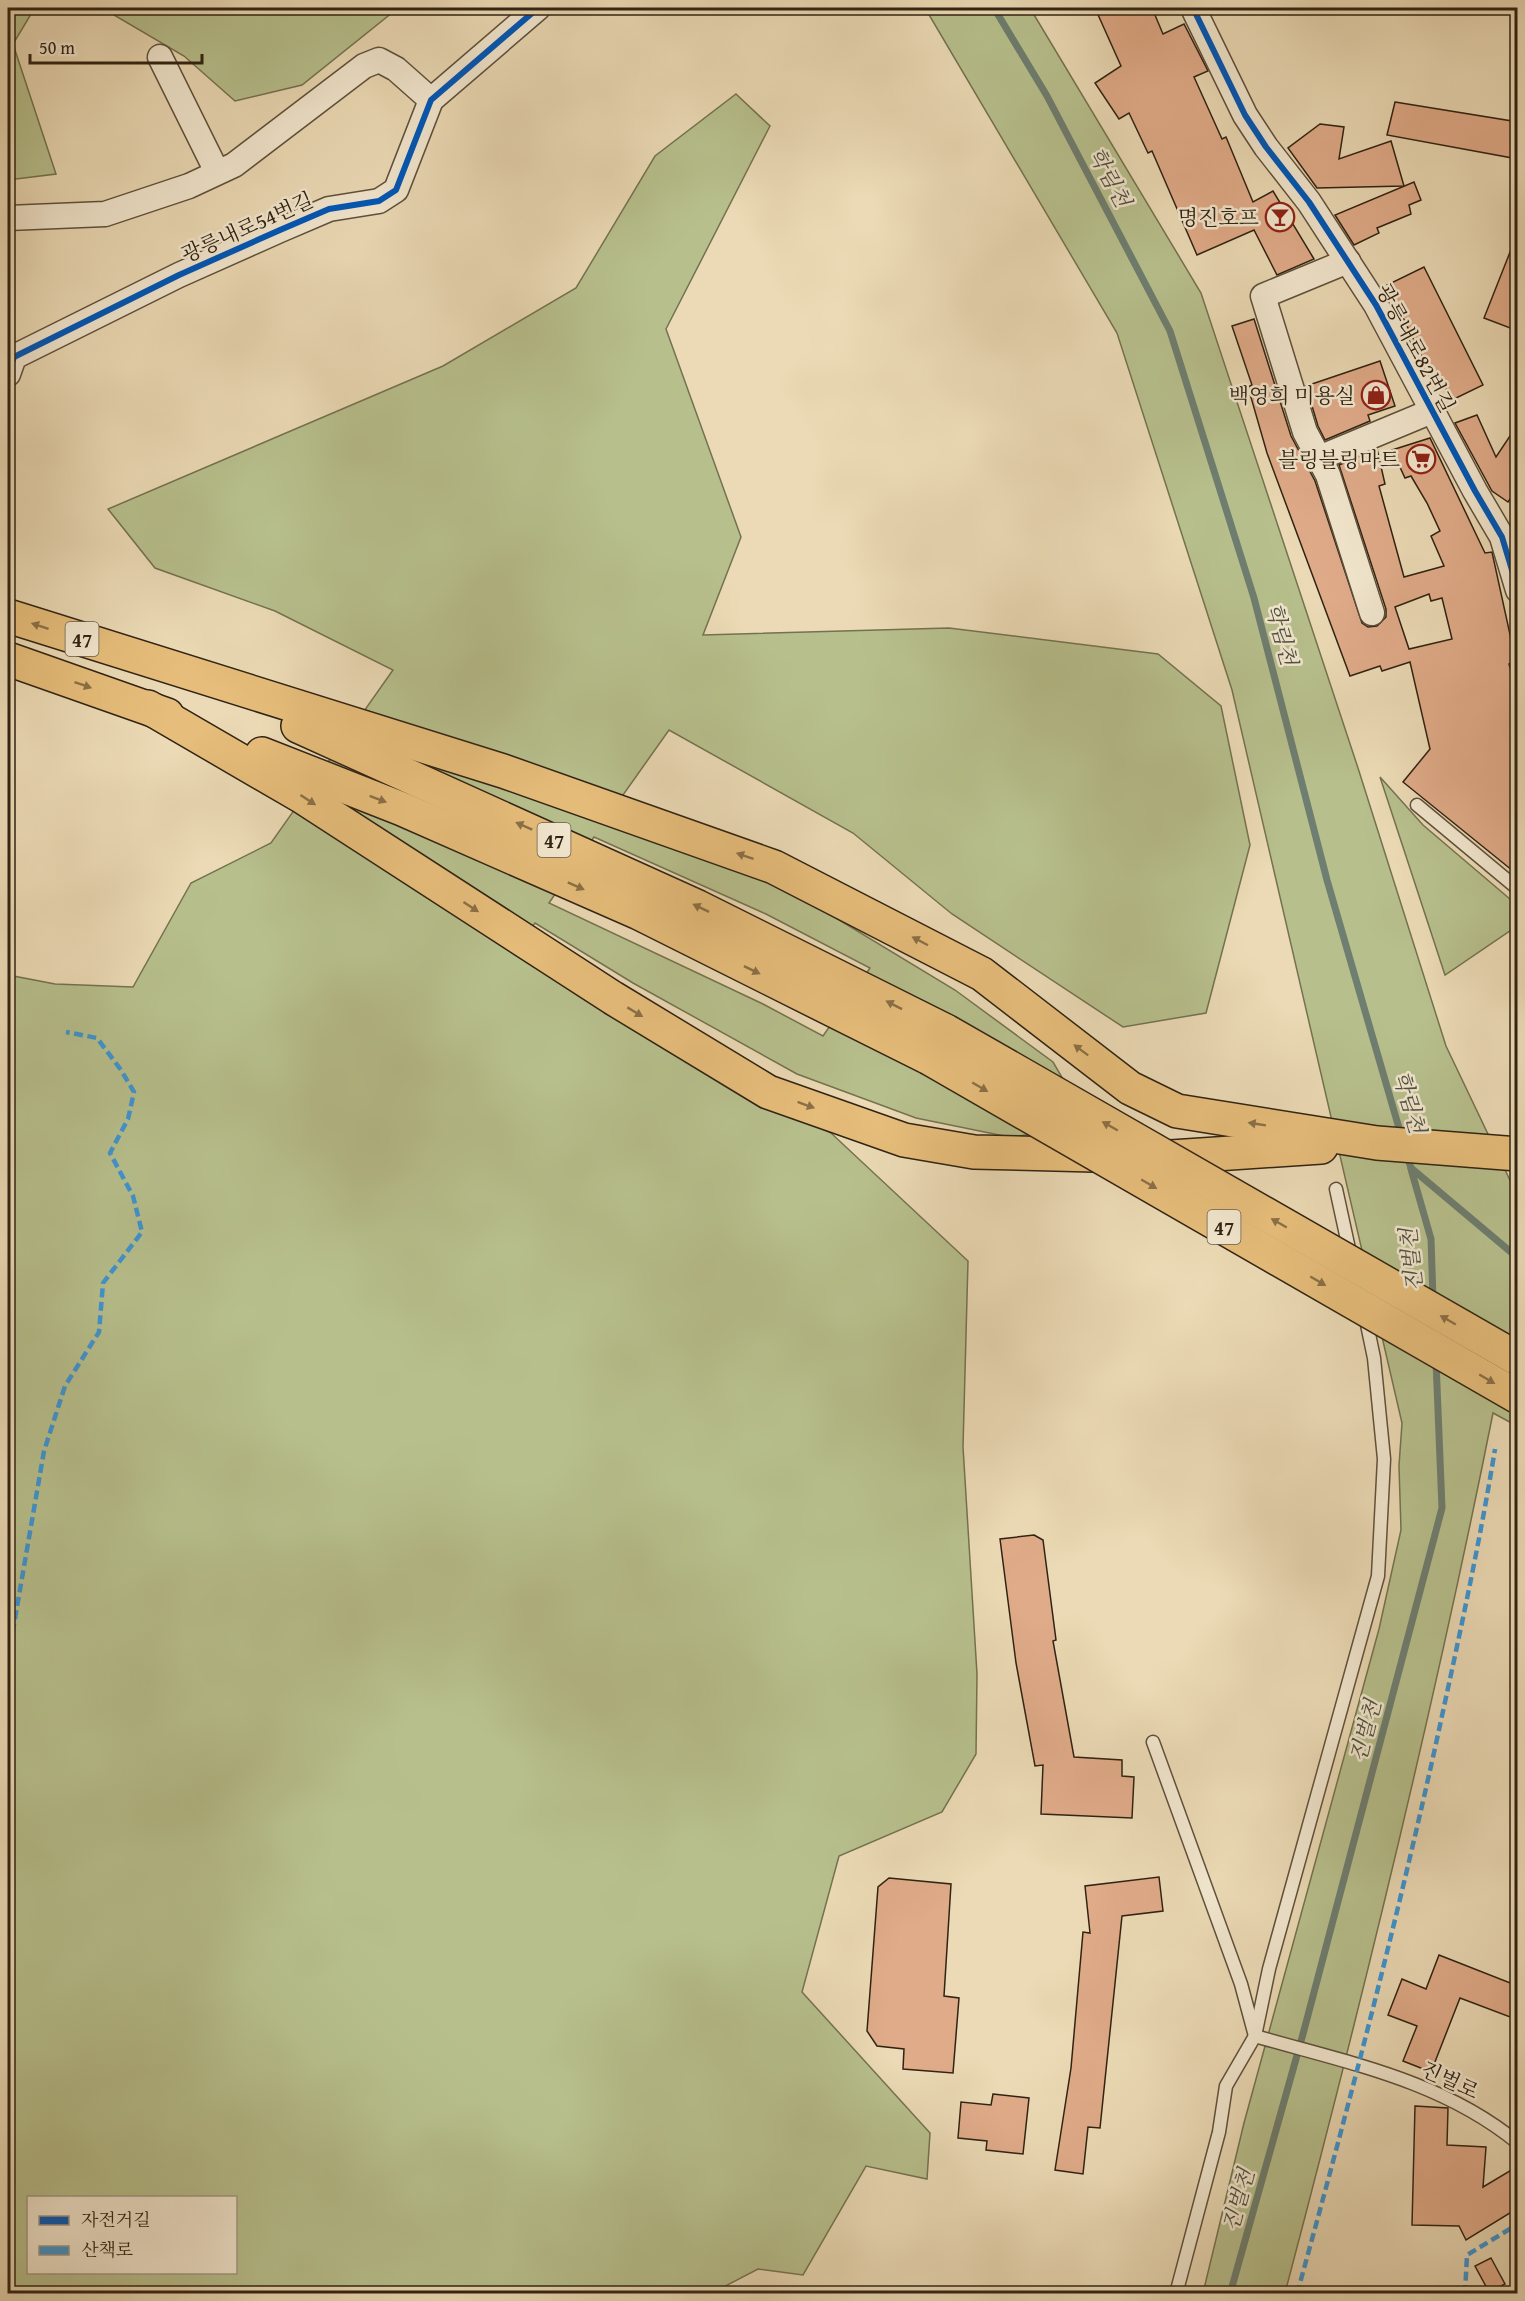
<svg xmlns="http://www.w3.org/2000/svg" width="1525" height="2301" viewBox="0 0 1525 2301" font-family="'Gentium Book Plus','Noto Serif KR',serif">
<style>
.green{fill:#b7c08d;stroke:#747250;stroke-width:1.5;fill-rule:evenodd}
.lines{fill:none;stroke-linecap:round;stroke-linejoin:round}
.stream{stroke:#6e7e70;stroke-width:7}
.building{fill:#e0ab89;stroke:#302313;stroke-width:1.5;fill-rule:evenodd}
.service-casing{stroke:#5f513c;stroke-width:15}
.minor-casing{stroke:#5f513c;stroke-width:27}
.trunk-casing{stroke:#302313;stroke-width:36}
.service{stroke:#f2e7cf;stroke-width:12}
.minor{stroke:#f2e7cf;stroke-width:24}
.trunk{stroke:#e6bd7a;stroke-width:33}
.trunk-bridge-casing{stroke:#302313;stroke-width:36;stroke-linecap:butt}
.trunk-bridge{stroke:#e6bd7a;stroke-width:33}
.quiet{stroke:#3d95d3;stroke-width:4.5;stroke-dasharray:9 4.5;stroke-linecap:butt}
.cycleway-casing{stroke:#f2e7cf;stroke-width:10}
.cycleway{stroke:#0057b8;stroke-width:6}
.oneway{fill:#8b7046}
.labels{text-anchor:middle;dominant-baseline:central;stroke-width:5;stroke-linejoin:round;paint-order:stroke}
.shield{fill:#f2e7cf;stroke:#6a5e4b;stroke-width:1.5}
.shield-label{font-size:20px;font-weight:bold;fill:#302313}
.poi-label{font-size:21px;fill:#302313;stroke:#f2e7cf;text-anchor:end}
.street-label{font-size:21px;fill:#302313;stroke:#f2e7cf}
.water-label{font-size:22px;font-style:italic;fill:#4f5142;stroke:#f2e7cf}
</style>
<rect width="100%" height="100%" fill="#ebdab5"/>
<filter id="stains"><feTurbulence type="fractalNoise" baseFrequency=".00333" numOctaves="4"/><feColorMatrix values="0 0 0 0 .2 0 0 0 0 .09 0 0 0 0 .02 0 0 0 .5 -.17"/></filter>
<radialGradient id="worn" r=".72"><stop offset=".6" stop-color="#630" stop-opacity="0"/><stop offset="1" stop-color="#630" stop-opacity=".3"/></radialGradient>
<g class="green">
<polygon points="8,8 43,8 34,9 13,44 56,174 8,180"/>
<polygon points="102,8 398,8 302,85 235,101 184,56"/>
<path d="M925 8H1030L1201 293 1358 768 1446 1046 1517 1195V1426L1493 1413C1434 1709 1362 2002 1285 2293H1203L1244 2123 1379 1629 1401 1530 1399 1466 1402 1423 1232 690 1117 333Z"/>
<path d="M736 94 770 126 666 329 741 537 703 635 949 628 1158 654 1221 706 1250 845 1206 1013 1123 1027 952 914 853 833 669 730 606 819 788 889 955 990 1053 1062 1091 1127 1009 1137 916 1118 797 1074 633 983 535 923 526 935 695 1060 831 1133 968 1261 963 1447 977 1674 976 1754 942 1812 839 1856 802 1992 930 2133 927 2179 866 2166 803 2275 758 2269 712 2293H8V975L55 984 133 987 191 883 271 843 393 670 275 611 155 568 108 509 443 366 576 288 655 156ZM594 837 766 914 870 968 823 1036 763 1004 549 903ZM28 2198H236V2272H28Z"/>
<polygon points="1380,777 1423,825 1517,905 1517,926 1445,975"/>
</g>
<g class="lines">
<g class="stream">
<polyline points="994,8 1047,96 1170,331 1254,598 1327,880 1401,1135"/>
<polyline points="1407,1155 1411,1168 1518,1258"/>
<polyline points="1411,1169 1431,1239 1433,1299"/>
<polyline points="1230,2294 1303,2034 1442,1508 1436,1361"/>
</g>
</g>
<g class="building">
<polygon points="1095,8 1152,8 1163,34 1184,24 1208,71 1194,77 1222,139 1226,137 1253,202 1273,191 1314,259 1277,275 1254,230 1197,255 1152,151 1148,153 1129,113 1119,119 1095,83 1121,66"/>
<polygon points="1395,102 1518,122 1518,159 1387,135"/>
<polygon points="1320,124 1344,127 1339,159 1391,141 1404,186 1317,188 1288,148"/>
<polygon points="1414,182 1421,200 1409,205 1411,214 1377,228 1379,233 1354,245 1335,215"/>
<polygon points="1516,237 1518,237 1518,331 1484,318"/>
<polygon points="1424,267 1483,385 1452,400 1439,375 1432,377 1387,285"/>
<path d="M1254 319 1291 436 1315 481 1362 623 1368 627 1377 626 1386 617V609L1339 465 1377 449 1385 484 1379 486 1404 577 1444 566 1431 536 1440 531 1427 503 1411 476 1405 478 1392 450 1430 438 1485 553 1492 552 1516 662 1509 664 1518 697V875L1403 782 1430 749 1410 662 1382 671 1380 666 1350 676 1267 453 1248 387 1252 385 1232 326ZM1429 594 1431 601 1442 598 1452 639 1409 649 1395 607Z"/>
<polygon points="1380,361 1395,406 1368,415 1370,421 1325,440 1318,426 1306,386"/>
<polygon points="1477,415 1496,457 1518,424 1518,488 1508,502 1492,491 1455,423"/>
<polygon points="1034,1535 1043,1540 1056,1640 1053,1641 1074,1757 1122,1760 1122,1776 1134,1777 1132,1818 1041,1814 1043,1765 1035,1766 1016,1663 1000,1539"/>
<polygon points="1159,1877 1163,1911 1122,1916 1100,2128 1088,2127 1083,2174 1055,2170 1071,2068 1083,1932 1090,1933 1085,1886"/>
<polygon points="889,1878 951,1884 944,1996 959,1998 953,2073 903,2069 904,2049 877,2046 867,2031 878,1887"/>
<polygon points="1439,1955 1518,1986 1518,2020 1460,1998 1431,2072 1403,2061 1417,2026 1388,2015 1402,1979 1426,1989"/>
<polygon points="993,2094 1029,2098 1023,2154 986,2150 987,2141 958,2138 961,2102 991,2105"/>
<polygon points="1415,2106 1448,2108 1447,2145 1486,2147 1483,2187 1518,2166 1518,2208 1466,2240 1459,2226 1412,2225"/>
<polygon points="1491,2258 1505,2284 1489,2292 1475,2266"/>
</g>
<g class="lines">
<g class="service-casing">
<g id="service">
<polyline points="1417,805 1518,889"/>
<polyline points="1336,1189 1351,1258"/>
<path d="M1153 1742 1241 1984 1255 2036C1348 2063 1441 2080 1518 2143"/>
<polyline points="1176,2294 1219,2132 1226,2086 1255,2036 1269,1969 1378,1576 1384,1459 1374,1358 1365,1315"/>
</g>
</g>
<g class="minor-casing">
<g id="minor">
<polyline points="1193,8 1245,115 1266,147 1309,202 1376,305 1475,491 1502,537 1518,590"/>
<polyline points="160,57 217,172"/>
<polyline points="8,218 105,214 189,186 234,165 364,66 379,60 396,69 431,100"/>
<polyline points="1348,261 1263,296 1305,432 1328,475 1372,613"/>
<polyline points="8,374 14,357 179,275 280,230 329,209 379,201 396,190 431,100 538,8"/>
<polyline points="1319,458 1432,411"/>
</g>
</g>
<g class="trunk-casing">
<g id="trunk">
<polyline points="8,616 503,771 774,867 982,974 1130,1088 1177,1111 1377,1143 1518,1154"/>
<polyline points="8,659 167,715"/>
<polyline points="148,707 301,796 613,998 768,1092 904,1140 974,1152 1171,1157 1321,1147"/>
<polyline points="298,726 698,907 946,1031"/>
<polyline points="262,754 402,809 639,913 929,1058"/>
</g>
</g>
<use href="#service" class="service"/>
<use href="#minor" class="minor"/>
<use href="#trunk" class="trunk"/>
<g class="trunk-bridge-casing">
<g id="trunk-bridge">
<polyline points="946,1031 1518,1359"/>
<polyline points="929,1058 1518,1397"/>
</g>
</g>
<use href="#trunk-bridge" class="trunk-bridge"/>
<g class="quiet">
<polyline points="8,1659 44,1451 65,1386 99,1332 103,1283 142,1232 133,1196 110,1153 128,1119 134,1092 121,1070 97,1038 66,1032"/>
<path d="M1297 2294C1348 2109 1396 1925 1437 1739 1458 1642 1479 1547 1495 1449"/>
<polyline points="1465,2294 1467,2255 1518,2224"/>
</g>
<g class="cycleway-casing">
<g id="cycleway">
<polyline points="1193,8 1245,115 1266,147 1309,202 1376,305 1475,491 1502,537 1518,590"/>
<polyline points="8,374 14,357 179,275 280,230 329,209 379,201 396,190 431,100 538,8"/>
</g>
</g>
<use href="#cycleway" class="cycleway"/>
</g>
<defs><path id="oneway-solid" d="M-6-.8H1V-3.2L6.5 0L1 3.2V.8H-6Z" transform="scale(1.5)"/></defs>
<g class="oneway">
<use href="#oneway-solid" transform="translate(40 626) rotate(-162)"/>
<use href="#oneway-solid" transform="translate(83 685) rotate(19)"/>
<use href="#oneway-solid" transform="translate(378 799) rotate(21)"/>
<use href="#oneway-solid" transform="translate(308 800) rotate(33)"/>
<use href="#oneway-solid" transform="translate(524 826) rotate(-156)"/>
<use href="#oneway-solid" transform="translate(745 856) rotate(-161)"/>
<use href="#oneway-solid" transform="translate(576 886) rotate(24)"/>
<use href="#oneway-solid" transform="translate(471 907) rotate(33)"/>
<use href="#oneway-solid" transform="translate(701 908) rotate(-154)"/>
<use href="#oneway-solid" transform="translate(920 941) rotate(-152)"/>
<use href="#oneway-solid" transform="translate(752 970) rotate(26)"/>
<use href="#oneway-solid" transform="translate(894 1005) rotate(-153)"/>
<use href="#oneway-solid" transform="translate(635 1012) rotate(31)"/>
<use href="#oneway-solid" transform="translate(1081 1050) rotate(-143)"/>
<use href="#oneway-solid" transform="translate(980 1087) rotate(30)"/>
<use href="#oneway-solid" transform="translate(806 1105) rotate(20)"/>
<use href="#oneway-solid" transform="translate(1257 1124) rotate(-171)"/>
<use href="#oneway-solid" transform="translate(1110 1126) rotate(-150)"/>
<use href="#oneway-solid" transform="translate(1149 1184) rotate(30)"/>
<use href="#oneway-solid" transform="translate(1279 1223) rotate(-150)"/>
<use href="#oneway-solid" transform="translate(1318 1281) rotate(30)"/>
<use href="#oneway-solid" transform="translate(1448 1320) rotate(-150)"/>
<use href="#oneway-solid" transform="translate(1487 1379) rotate(30)"/>
</g>
<defs>
<g id="bar-ring" transform="scale(1.5)"><circle r="9.5" fill="#f2e7cf" stroke="#8f2418" stroke-width="1.5"/><path d="M-6-5H6L.8 .8V4.5H3.5V6h-7V4.5H-.8V.8Z" fill="#8f2418"/></g>
<g id="shop-ring" transform="scale(1.5)"><circle r="9.5" fill="#f2e7cf" stroke="#8f2418" stroke-width="1.5"/><path d="M-5-2.5h2.3a2.7 3.5 0 0 1 5.4 0H5L5.5 6h-11ZM-1.5-2.5h3a1.5 2.3 0 0 0-3 0Z" fill="#8f2418"/></g>
<g id="supermarket-ring" transform="scale(1.5)"><circle r="9.5" fill="#f2e7cf" stroke="#8f2418" stroke-width="1.5"/><path d="M-6-5.5h2.5l.6 2H6L4.5 2H-2.5L-4.4-4H-6ZM-1.5 3.2a1.3 1.3 0 1 0 .1 0ZM3 3.2a1.3 1.3 0 1 0 .1 0Z" fill="#8f2418"/></g>
</defs>
<g fill-rule="evenodd">
<use href="#bar-ring" x="1280" y="217"/>
<use href="#shop-ring" x="1376" y="395"/>
<use href="#supermarket-ring" x="1421" y="459"/>
</g>
<g class="labels">
<g class="shield">
<rect x="65.5" y="622" width="33" height="34" rx="4.5"/>
<rect x="537.5" y="823" width="33" height="34" rx="4.5"/>
<rect x="1207.5" y="1210" width="33" height="34" rx="4.5"/>
</g>
<g class="shield-label">
<text x="82" y="639">47</text>
<text x="554" y="840">47</text>
<text x="1224" y="1227">47</text>
</g>
<g class="poi-label">
<text x="1259" y="217">명진호프</text>
<text x="1355" y="395">백영희 미용실</text>
<text x="1400" y="459">블링블링마트</text>
</g>
<g class="street-label">
<text transform="translate(247 227) rotate(-24)">광릉내로54번길</text>
<text transform="translate(1416 348) rotate(62)">광릉내로82번길</text>
<text transform="translate(1450 2080) rotate(25)">진벌로</text>
</g>
<g class="water-label">
<text transform="translate(1110 177) rotate(62)">학림천</text>
<text transform="translate(1282 634) rotate(75)">학림천</text>
<text transform="translate(1410 1102) rotate(74)">학림천</text>
<text transform="translate(1411 1260) rotate(-96)">진벌천</text>
<text transform="translate(1365 1731) rotate(-75)">진벌천</text>
<text transform="translate(1238 2200) rotate(-74)">진벌천</text>
</g>
</g>
<rect width="1525" height="2301" fill="none" stroke="#ebdab5" stroke-width="30"/>
<rect x="9" y="9" width="1507" height="2283" fill="none" stroke="#302313" stroke-width="3"/>
<rect x="15" y="15" width="1495" height="2271" fill="none" stroke="#302313" stroke-width="1.5"/>
<rect x="27" y="2196" width="210" height="78" fill="#f2e7cf" stroke="#a49984" stroke-width="1.5"/>
<rect x="39" y="2216" width="30" height="9" fill="#0057b8" stroke="#a49984" stroke-width="1.5"/>
<text x="81" y="2226" font-size="18" fill="#302313">자전거길</text>
<rect x="39" y="2246" width="30" height="9" fill="#3d95d3" stroke="#a49984" stroke-width="1.5"/>
<text x="81" y="2256" font-size="18" fill="#302313">산책로</text>
<path d="M30 54v9h172v-9" fill="none" stroke="#302313" stroke-width="3"/>
<text x="39" y="54" font-size="18" fill="#302313" stroke="#f2e7cf" stroke-width="4.5" paint-order="stroke">50 m</text>
<rect width="100%" height="100%" filter="url(#stains)"/>
<rect width="100%" height="100%" fill="url(#worn)"/>
</svg>
